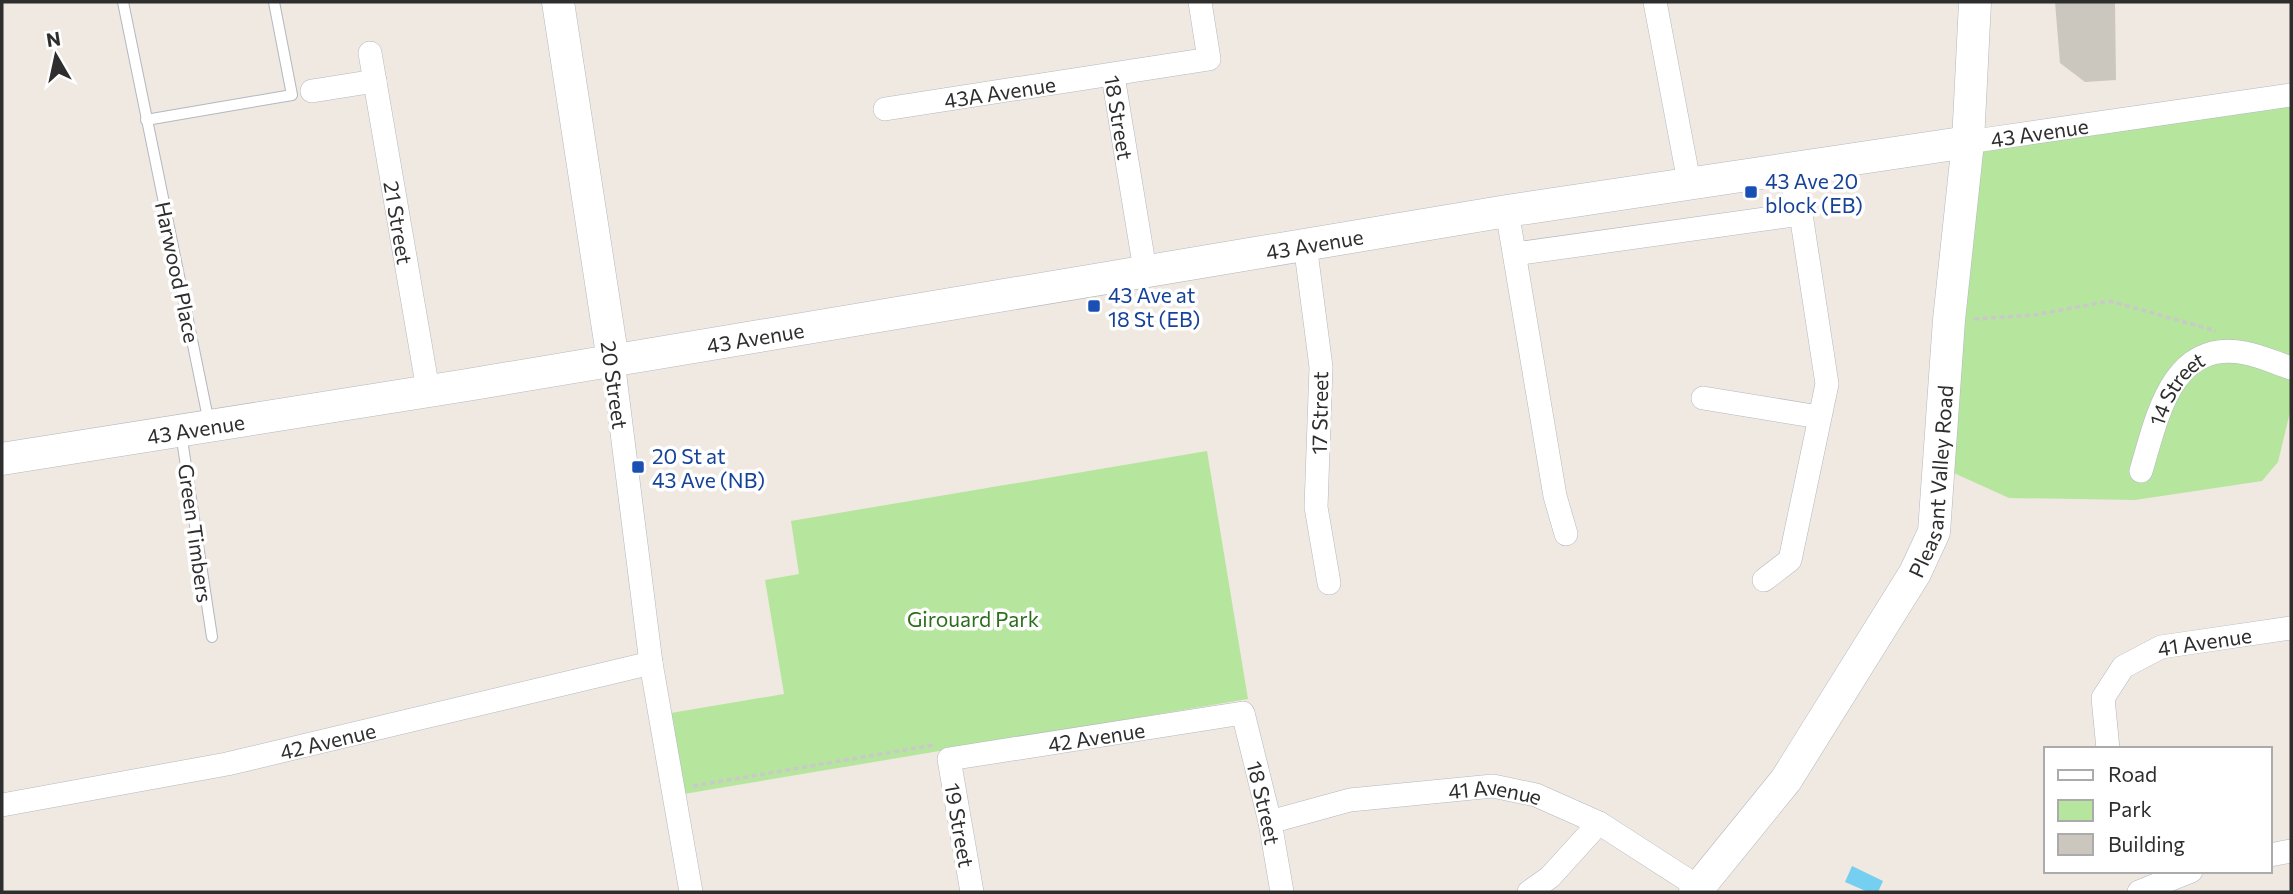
<svg xmlns="http://www.w3.org/2000/svg" width="2293" height="894" viewBox="0 0 2293 894" font-family="Commissioner,sans-serif">
<style>
.green{fill:#b6e59e}
.water{fill:#75cff0}
.building{fill:#cbc7bf}
.lines{fill:none;stroke-linecap:round;stroke-linejoin:round}
.lane-casing{stroke:#b4b7c1;stroke-width:12}
.street-casing{stroke:#b4b7c1;stroke-width:24}
.secondary-casing{stroke:#b4b7c1;stroke-width:33}
.path{stroke:#c9c9c9;stroke-width:3.5;stroke-dasharray:5 3.5;stroke-linecap:butt}
.lane{stroke:#fff;stroke-width:10}
.street{stroke:#fff;stroke-width:23}
.secondary{stroke:#fff;stroke-width:32}
.transit-dot{fill:#1a4fb4;stroke:#fff;stroke-width:2.5}
.labels{text-anchor:middle;dominant-baseline:central;stroke-width:7;stroke-linejoin:round;paint-order:stroke}
.street-label{font-size:21px;fill:#2e2e2e;stroke:#fff}
.transit-label{font-size:21px;fill:#164399;stroke:#fff;text-anchor:start}
.park-label{font-size:21px;fill:#2c6e1b;stroke:#fff}
</style>
<rect width="100%" height="100%" fill="#efe9e1"/>
<g class="green">
<polygon points="2291,91 2291,408 2278,462 2262,481 2135,500 2009,498 1945,469 1959,154"/>
<polygon points="1207,451 1248,699 684,794 671,713 784,694 765,580 799,574 791,521"/>
</g>
<polygon class="water" points="1852,866 1883,881 1878,892 1868,892 1845,882"/>
<polygon class="building" points="2055,2 2115,2 2116,80 2085,82 2060,63"/>
<g class="lines">
<g class="lane-casing">
<g id="lane">
<polyline points="123,2 209,423"/>
<polyline points="146,120 292,95 274,2"/>
<polyline points="181,433 212,637"/>
</g>
</g>
<g class="street-casing">
<g id="street">
<polyline points="1655,2 1689,182"/>
<path id="s1" d="M370 53 428 390"/>
<path id="s2" d="M1113 76 1145 270"/>
<polyline points="312,91 375,81"/>
<path id="s3" d="M885 109 1209 59 1200 2"/>
<path id="s4" d="M1968 142 2291 95"/>
<polyline points="1507,211 1555,496 1566,534"/>
<polyline points="1305,244 1321,367 1316,507 1329,583"/>
<polyline points="1515,254 1801,214"/>
<polyline points="613,361 651,663 691,892"/>
<polyline points="1703,398 1819,417"/>
<path id="s5" d="M2141 471C2157 418 2171 339 2245 353 2261 356 2276 363 2291 368"/>
<polyline points="1764,580 1790,560 1827,384 1801,214 1787,168"/>
<path id="s6" d="M2108 749 2103 698 2123 667 2161 647 2291 628"/>
<path id="s7" d="M2 805 227 764 651 663"/>
<path id="s8" d="M1270 822 1350 800 1493 786 1536 795 1599 823 1700 888"/>
<polyline points="2270,855 2291,851"/>
<path id="s9" d="M972 892 949 759 1243 713 1270 822 1282 892"/>
<polyline points="1529,892 1550,877 1599,823"/>
<polyline points="2139,892 2191,871"/>
</g>
</g>
<g class="secondary-casing">
<g id="secondary">
<polyline points="558,2 613,361"/>
<path id="s10" d="M2 459 467 385 1507 211 1968 142"/>
<path id="s11" d="M1695 892 1786 780 1915 573 1934 532 1949 320 1968 142 1975 2"/>
</g>
</g>
<g class="path">
<polyline points="1974,319 2034,315 2110,301 2216,331"/>
<polyline points="693,786 934,745"/>
</g>
<use href="#lane" class="lane"/>
<use href="#street" class="street"/>
<use href="#secondary" class="secondary"/>
</g>
<g class="transit-dot">
<rect x="1744" y="185" width="14" height="14" rx="3.5"/>
<rect x="1087" y="299" width="14" height="14" rx="3.5"/>
<rect x="631" y="460" width="14" height="14" rx="3.5"/>
</g>
<g class="labels">
<g class="street-label">
<text stroke="none"><textPath href="#s3" startOffset="116">43A Avenue</textPath></text>
<text stroke="none"><textPath href="#s2" startOffset="42">18 Street</textPath></text>
<text stroke="none"><textPath href="#s4" startOffset="72">43 Avenue</textPath></text>
<text stroke="none"><textPath href="#s1" startOffset="172">21 Street</textPath></text>
<text stroke="none"><textPath href="#s10" startOffset="1330">43 Avenue</textPath></text>
<text transform="translate(178 272) rotate(78)">Harwood Place</text>
<text stroke="none"><textPath href="#s10" startOffset="763">43 Avenue</textPath></text>
<text transform="translate(615 385) rotate(82)">20 Street</text>
<text stroke="none"><textPath href="#s5" startOffset="91">14 Street</textPath></text>
<text transform="translate(1319 413) rotate(-89)">17 Street</text>
<text stroke="none"><textPath href="#s10" startOffset="196">43 Avenue</textPath></text>
<text stroke="none"><textPath href="#s11" startOffset="483">Pleasant Valley Road</textPath></text>
<text transform="translate(196 533) rotate(82)">Green Timbers</text>
<text stroke="none"><textPath href="#s6" startOffset="175">41 Avenue</textPath></text>
<text stroke="none"><textPath href="#s9" startOffset="284">42 Avenue</textPath></text>
<text stroke="none"><textPath href="#s7" startOffset="332">42 Avenue</textPath></text>
<text stroke="none"><textPath href="#s8" startOffset="229">41 Avenue</textPath></text>
<text stroke="none"><textPath href="#s9" startOffset="525">18 Street</textPath></text>
<text transform="translate(960 825) rotate(80)">19 Street</text>
</g>
<g class="transit-label">
<text x="1765" y="180">43 Ave 20<tspan x="1765" dy="24">block (EB)</tspan></text>
<text x="1108" y="294">43 Ave at<tspan x="1108" dy="24">18 St (EB)</tspan></text>
<text x="652" y="455">20 St at<tspan x="652" dy="24">43 Ave (NB)</tspan></text>
</g>
<g class="park-label">
<text x="973" y="618">Girouard Park</text>
</g>
</g>
<rect width="2293" height="894" fill="none" stroke="#2e2e2e" stroke-width="7"/>
<rect x="2044" y="747" width="228" height="126" fill="#ffffff" stroke="#ababab" stroke-width="2"/>
<rect x="2058" y="770" width="35" height="10" fill="#ffffff" stroke="#ababab" stroke-width="2"/>
<text x="2108" y="782" font-size="21" fill="#2e2e2e">Road</text>
<rect x="2058" y="800" width="35" height="21" fill="#b6e59e" stroke="#ababab" stroke-width="2"/>
<text x="2108" y="817" font-size="21" fill="#2e2e2e">Park</text>
<rect x="2058" y="834" width="35" height="21" fill="#cbc7bf" stroke="#ababab" stroke-width="2"/>
<text x="2108" y="852" font-size="21" fill="#2e2e2e">Building</text>
<g transform="translate(56 56) rotate(351)" stroke="#ffffff" stroke-width="5" paint-order="stroke">
<path d="M0-5L12 26L0 18L-12 26Z" fill="#2e2e2e"/>
<text y="-10" font-size="19" font-weight="bold" text-anchor="middle" fill="#2e2e2e">N</text>
</g>
</svg>
